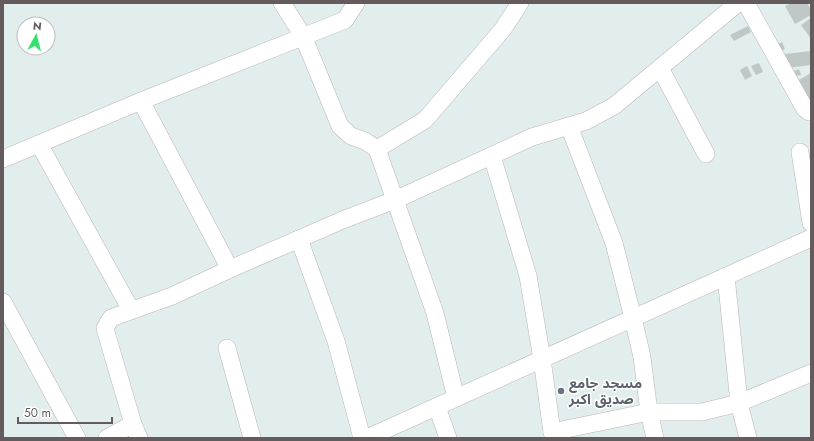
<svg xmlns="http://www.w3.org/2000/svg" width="814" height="441" viewBox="0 0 814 441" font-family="Jost,'Noto Sans Arabic',sans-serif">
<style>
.building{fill:#bfc8c7}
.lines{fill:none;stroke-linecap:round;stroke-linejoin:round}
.minor-casing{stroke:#bcb5b6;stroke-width:18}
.minor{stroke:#fff;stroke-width:17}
.worship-dot{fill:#6b7280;stroke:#fff;stroke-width:1.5}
.labels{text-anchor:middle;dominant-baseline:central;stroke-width:3;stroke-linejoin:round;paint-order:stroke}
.worship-label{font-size:14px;font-weight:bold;fill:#5b616d;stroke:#fff;text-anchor:start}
</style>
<rect width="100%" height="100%" fill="#e2eded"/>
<g class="building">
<polygon points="792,3 807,3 811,10 811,15 795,24 785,6"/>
<polygon points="811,18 811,39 801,25"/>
<polygon points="748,26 751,32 734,41 730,35"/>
<polygon points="782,42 785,49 779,52 776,45"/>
<polygon points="811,51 811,65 787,68 785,54"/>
<polygon points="759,63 763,72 756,75 751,66"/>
<polygon points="747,66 752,76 745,80 740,70"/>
<polygon points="799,69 801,75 792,77 791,72"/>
<polygon points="811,73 811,106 797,81"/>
</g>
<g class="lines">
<g class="minor-casing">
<g id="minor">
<polyline points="282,3 303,36 340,126 351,136 365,141 377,149 435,313 456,398"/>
<polyline points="746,3 805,109 809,112 811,112"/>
<polyline points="660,68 706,154"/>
<polyline points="141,101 230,269"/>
<polyline points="569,126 614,243 633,318 642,357 649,412 655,438"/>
<polyline points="39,144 131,310"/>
<polyline points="377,149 425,120 503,29 520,3"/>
<polyline points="800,152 811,223"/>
<polyline points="492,156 528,276 542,359 552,432 555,438"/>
<polyline points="3,159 141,101 345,20 356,3"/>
<polyline points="299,239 336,341 362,438"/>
<polyline points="726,276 739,403 748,438"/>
<polyline points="3,302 77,438"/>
<polyline points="227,348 252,438"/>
<polyline points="437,407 448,438"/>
<polyline points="552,432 649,412 702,412 739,403 811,373"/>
<polyline points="107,438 133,424"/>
<polyline points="139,438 133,424 108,339 105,328 111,318 172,296 230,269 345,219 395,200 532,137 586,121 614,106 738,3"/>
<polyline points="367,438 811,238"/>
</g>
</g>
<use href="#minor" class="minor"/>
</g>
<circle class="worship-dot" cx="561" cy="391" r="4"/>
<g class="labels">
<g class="worship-label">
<text x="569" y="383">مسجد جامع<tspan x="569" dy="16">صدیق اکبر</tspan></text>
</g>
</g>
<rect width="814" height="441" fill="none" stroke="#635b5c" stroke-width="8"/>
<g transform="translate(36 36) rotate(7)"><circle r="19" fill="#ffffff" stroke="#c1bdbe"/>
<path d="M0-3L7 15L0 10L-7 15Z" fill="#34e16c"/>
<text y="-6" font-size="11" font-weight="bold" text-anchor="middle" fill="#635b5c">N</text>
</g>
<path d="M18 417v6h94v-6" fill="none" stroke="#635b5c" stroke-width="2"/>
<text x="24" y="417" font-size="12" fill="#635b5c" stroke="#ffffff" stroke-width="3" paint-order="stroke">50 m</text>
</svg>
